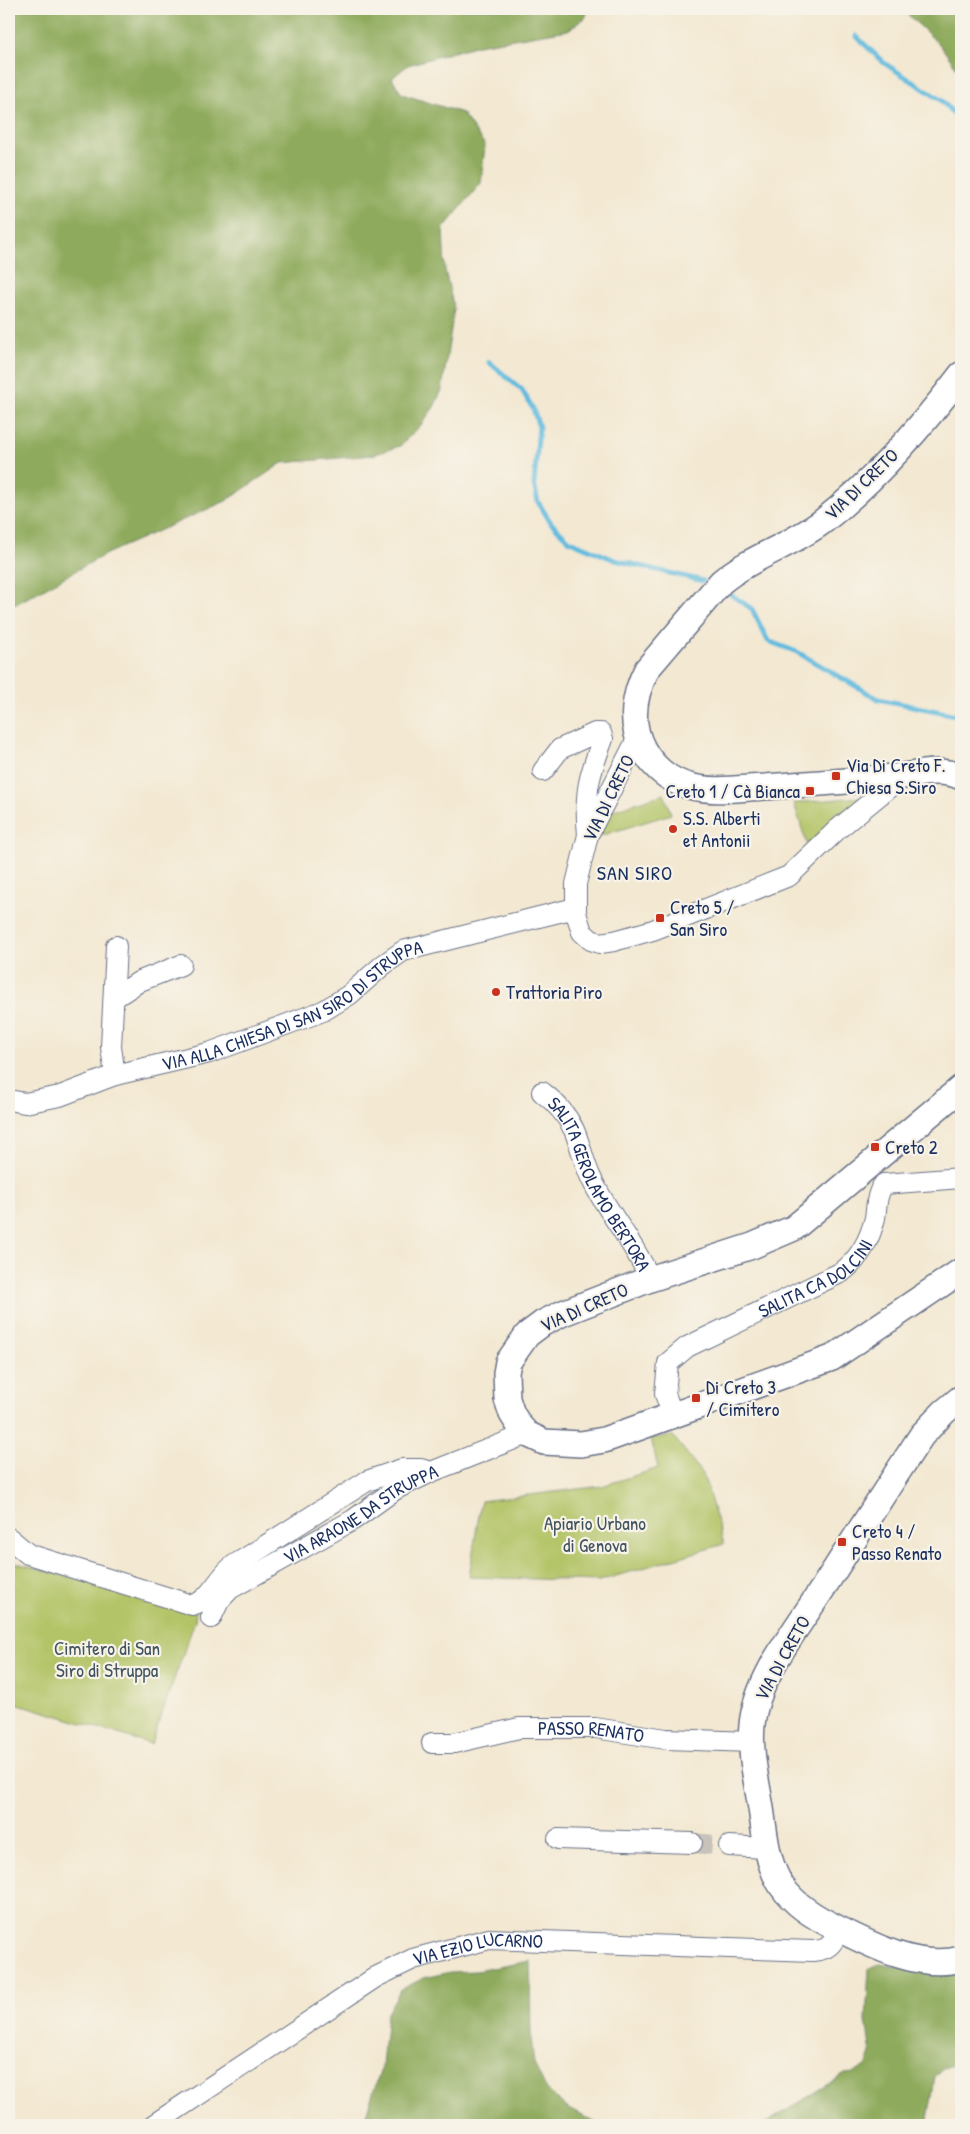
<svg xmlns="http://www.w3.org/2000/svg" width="970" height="2134" viewBox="0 0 970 2134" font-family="'Patrick Hand',sans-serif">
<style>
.green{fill:#b3c467;stroke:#677a62}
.forest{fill:#8eaa5c;stroke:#546c5d}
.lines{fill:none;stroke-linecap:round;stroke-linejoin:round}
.stream{stroke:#61bbdf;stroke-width:5}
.minor-tunnel{stroke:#c8c3ba;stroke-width:20;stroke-dasharray:20 10;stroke-linecap:butt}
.minor-casing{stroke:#677086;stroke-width:22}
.major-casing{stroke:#677086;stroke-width:28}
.minor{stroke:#fff;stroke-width:20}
.major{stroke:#fff;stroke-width:25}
.poi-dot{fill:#c8321e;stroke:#f7f3e8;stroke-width:2}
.labels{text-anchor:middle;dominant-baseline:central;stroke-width:4.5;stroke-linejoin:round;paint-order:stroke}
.street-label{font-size:19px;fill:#1b2f5e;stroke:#f7f3e8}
.poi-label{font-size:19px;fill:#1b2f5e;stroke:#f7f3e8;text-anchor:start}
.park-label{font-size:19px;fill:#415460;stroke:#f7f3e8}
.neighbourhood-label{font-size:20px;letter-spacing:1px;fill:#1b2f5e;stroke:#f7f3e8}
</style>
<rect width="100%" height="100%" fill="#f7f3e8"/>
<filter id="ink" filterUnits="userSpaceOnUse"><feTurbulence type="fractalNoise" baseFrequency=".02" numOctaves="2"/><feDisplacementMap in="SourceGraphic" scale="10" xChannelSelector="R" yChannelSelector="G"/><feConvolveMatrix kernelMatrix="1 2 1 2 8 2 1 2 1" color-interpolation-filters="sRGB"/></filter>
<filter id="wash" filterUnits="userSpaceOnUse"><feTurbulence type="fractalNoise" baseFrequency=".0096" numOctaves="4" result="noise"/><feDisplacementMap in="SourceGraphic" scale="20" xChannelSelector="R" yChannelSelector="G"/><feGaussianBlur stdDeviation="1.12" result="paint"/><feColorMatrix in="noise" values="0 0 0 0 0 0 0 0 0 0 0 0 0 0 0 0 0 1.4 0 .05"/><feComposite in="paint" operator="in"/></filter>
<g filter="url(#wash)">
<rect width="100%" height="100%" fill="#f3e8d1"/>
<g class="green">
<polygon points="664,794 671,814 600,836 607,812"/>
<polygon points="861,797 864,801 807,845 794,803"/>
<polygon points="673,1436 703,1474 724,1544 599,1581 469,1577 481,1501 602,1486 658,1468 651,1438"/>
<polygon points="9,1557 13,1562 196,1611 195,1621 151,1744 9,1701"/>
</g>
<g class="forest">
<polygon points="9,9 589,9 585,18 568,30 478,45 408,65 392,78 402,94 462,113 485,145 481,183 443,229 445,270 454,309 442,390 434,407 421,425 400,446 373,455 282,463 226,501 106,554 9,608"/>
<polygon points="902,9 961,9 961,74 940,45"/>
<polygon points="530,1961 531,2038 534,2064 546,2089 566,2107 600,2125 365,2125 365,2117 382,2066 387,2013 400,1990 424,1978 450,1972 477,1971"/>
<polygon points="880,1964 942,1974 961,1973 961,2061 944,2068 935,2078 927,2125 763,2125 845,2074 854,2073 866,2066 871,2054 866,2020 869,1968"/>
</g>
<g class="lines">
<g class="stream">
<polyline points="856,36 884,63 941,100 961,122"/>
<polyline points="489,362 522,390 533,409 539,427 534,484 538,502 551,523 570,541 615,560 703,581"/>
<polyline points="730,594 752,609 768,641 797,652 878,699 961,716"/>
</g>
</g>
</g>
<g filter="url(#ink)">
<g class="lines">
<polyline class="minor-tunnel" points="692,1843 729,1846"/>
<g class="minor-casing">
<g id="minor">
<polyline points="637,739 588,835 576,884 576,913 582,932 591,940 600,943 614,941 653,930 789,876 838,829 903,776"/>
<path d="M543 771 560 749 595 733H601L603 739C588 778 584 794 588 835"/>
<polyline points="114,998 140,981 181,965"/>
<polyline points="115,1075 111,1047 116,946"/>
<path id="s1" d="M542 1092C555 1102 567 1115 574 1130 581 1146 584 1164 592 1180 609 1215 635 1244 650 1279"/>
<path id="s2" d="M9 1100 25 1103 60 1096 115 1075 209 1053 323 1011 349 995 383 965 403 951 567 910 576 913"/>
<path id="s3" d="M673 1416 665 1394 668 1363 687 1347 842 1272C859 1259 870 1239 875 1218 877 1206 876 1194 884 1184L961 1178"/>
<path d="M9 1538 28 1554 192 1605C212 1601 220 1570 241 1561L367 1481 402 1469H421L431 1472"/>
<path id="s4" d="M211 1618 219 1601 230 1589 353 1520 396 1489 431 1472 527 1434"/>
<path id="s5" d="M432 1743H454L519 1728H595L666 1739 752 1742"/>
<polyline points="558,1839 692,1843"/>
<polyline points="729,1846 766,1848"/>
<path id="s6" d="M153 2125 376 1977 413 1959 489 1939 813 1951C829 1950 833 1944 839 1929"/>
</g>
</g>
<g class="major-casing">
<g id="major">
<path d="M961 375C922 426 873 482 822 522 790 546 751 557 721 582L647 669C634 694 629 723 643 749 652 766 669 781 689 786 713 793 740 788 765 787 808 784 851 781 894 777 916 775 940 767 961 777"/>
<polyline points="961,1088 794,1228 752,1246 650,1279 563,1313 543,1323 527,1335 508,1362 506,1373 507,1399 512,1414 519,1425 527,1434 544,1442 581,1444 604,1440 832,1358 961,1271"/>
<path d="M961 1398 944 1412 922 1435C888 1486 856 1537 823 1588 798 1627 756 1678 752 1725 749 1754 758 1786 762 1815 769 1871 776 1897 829 1924 867 1943 918 1971 961 1959"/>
</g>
</g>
<use href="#minor" class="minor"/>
<use href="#major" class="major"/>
</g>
</g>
<g class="poi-dot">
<rect x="831" y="771" width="10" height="10" rx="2.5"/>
<rect x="805" y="786" width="10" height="10" rx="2.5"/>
<circle cx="673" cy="829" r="5"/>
<rect x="655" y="913" width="10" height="10" rx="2.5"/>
<circle cx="496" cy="992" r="5"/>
<rect x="870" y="1142" width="10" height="10" rx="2.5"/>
<rect x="691" y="1393" width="10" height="10" rx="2.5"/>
<rect x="837" y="1537" width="10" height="10" rx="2.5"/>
</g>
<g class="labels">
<g class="street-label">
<text transform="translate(861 484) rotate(-44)">VIA DI CRETO</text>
<text transform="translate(608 798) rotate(-64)">VIA DI CRETO</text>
<text stroke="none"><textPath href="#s2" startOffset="304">VIA ALLA CHIESA DI SAN SIRO DI STRUPPA</textPath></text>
<text stroke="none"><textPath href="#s1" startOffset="110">SALITA GEROLAMO BERTORA</textPath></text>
<text stroke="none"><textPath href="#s3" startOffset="226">SALITA CA DOLCINI</textPath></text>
<text transform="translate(584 1307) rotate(-24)">VIA DI CRETO</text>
<text stroke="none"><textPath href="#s4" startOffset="186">VIA ARAONE DA STRUPPA</textPath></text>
<text transform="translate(782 1658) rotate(-61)">VIA DI CRETO</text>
<text stroke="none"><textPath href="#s5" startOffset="161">PASSO RENATO</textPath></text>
<text stroke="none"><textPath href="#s6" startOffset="375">VIA EZIO LUCARNO</textPath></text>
</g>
<g class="poi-label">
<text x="846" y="765">Via Di Creto F.<tspan x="846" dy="22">Chiesa S.Siro</tspan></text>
<text x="800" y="791" text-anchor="end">Creto 1 / Cà Bianca</text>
<text x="683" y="818">S.S. Alberti<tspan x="683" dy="22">et Antonii</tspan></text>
<text x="670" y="907">Creto 5 /<tspan x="670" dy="22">San Siro</tspan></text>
<text x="506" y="992">Trattoria Piro</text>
<text x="885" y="1147">Creto 2</text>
<text x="706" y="1387">Di Creto 3<tspan x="706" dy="22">/ Cimitero</tspan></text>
<text x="852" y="1531">Creto 4 /<tspan x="852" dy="22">Passo Renato</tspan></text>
</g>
<g class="park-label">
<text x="595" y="1523">Apiario Urbano<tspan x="595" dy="22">di Genova</tspan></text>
<text x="107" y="1648">Cimitero di San<tspan x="107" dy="22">Siro di Struppa</tspan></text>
</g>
<g class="neighbourhood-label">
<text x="635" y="872">SAN SIRO</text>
</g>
</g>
<rect width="970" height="2134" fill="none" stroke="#f7f3e8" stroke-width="30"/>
</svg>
